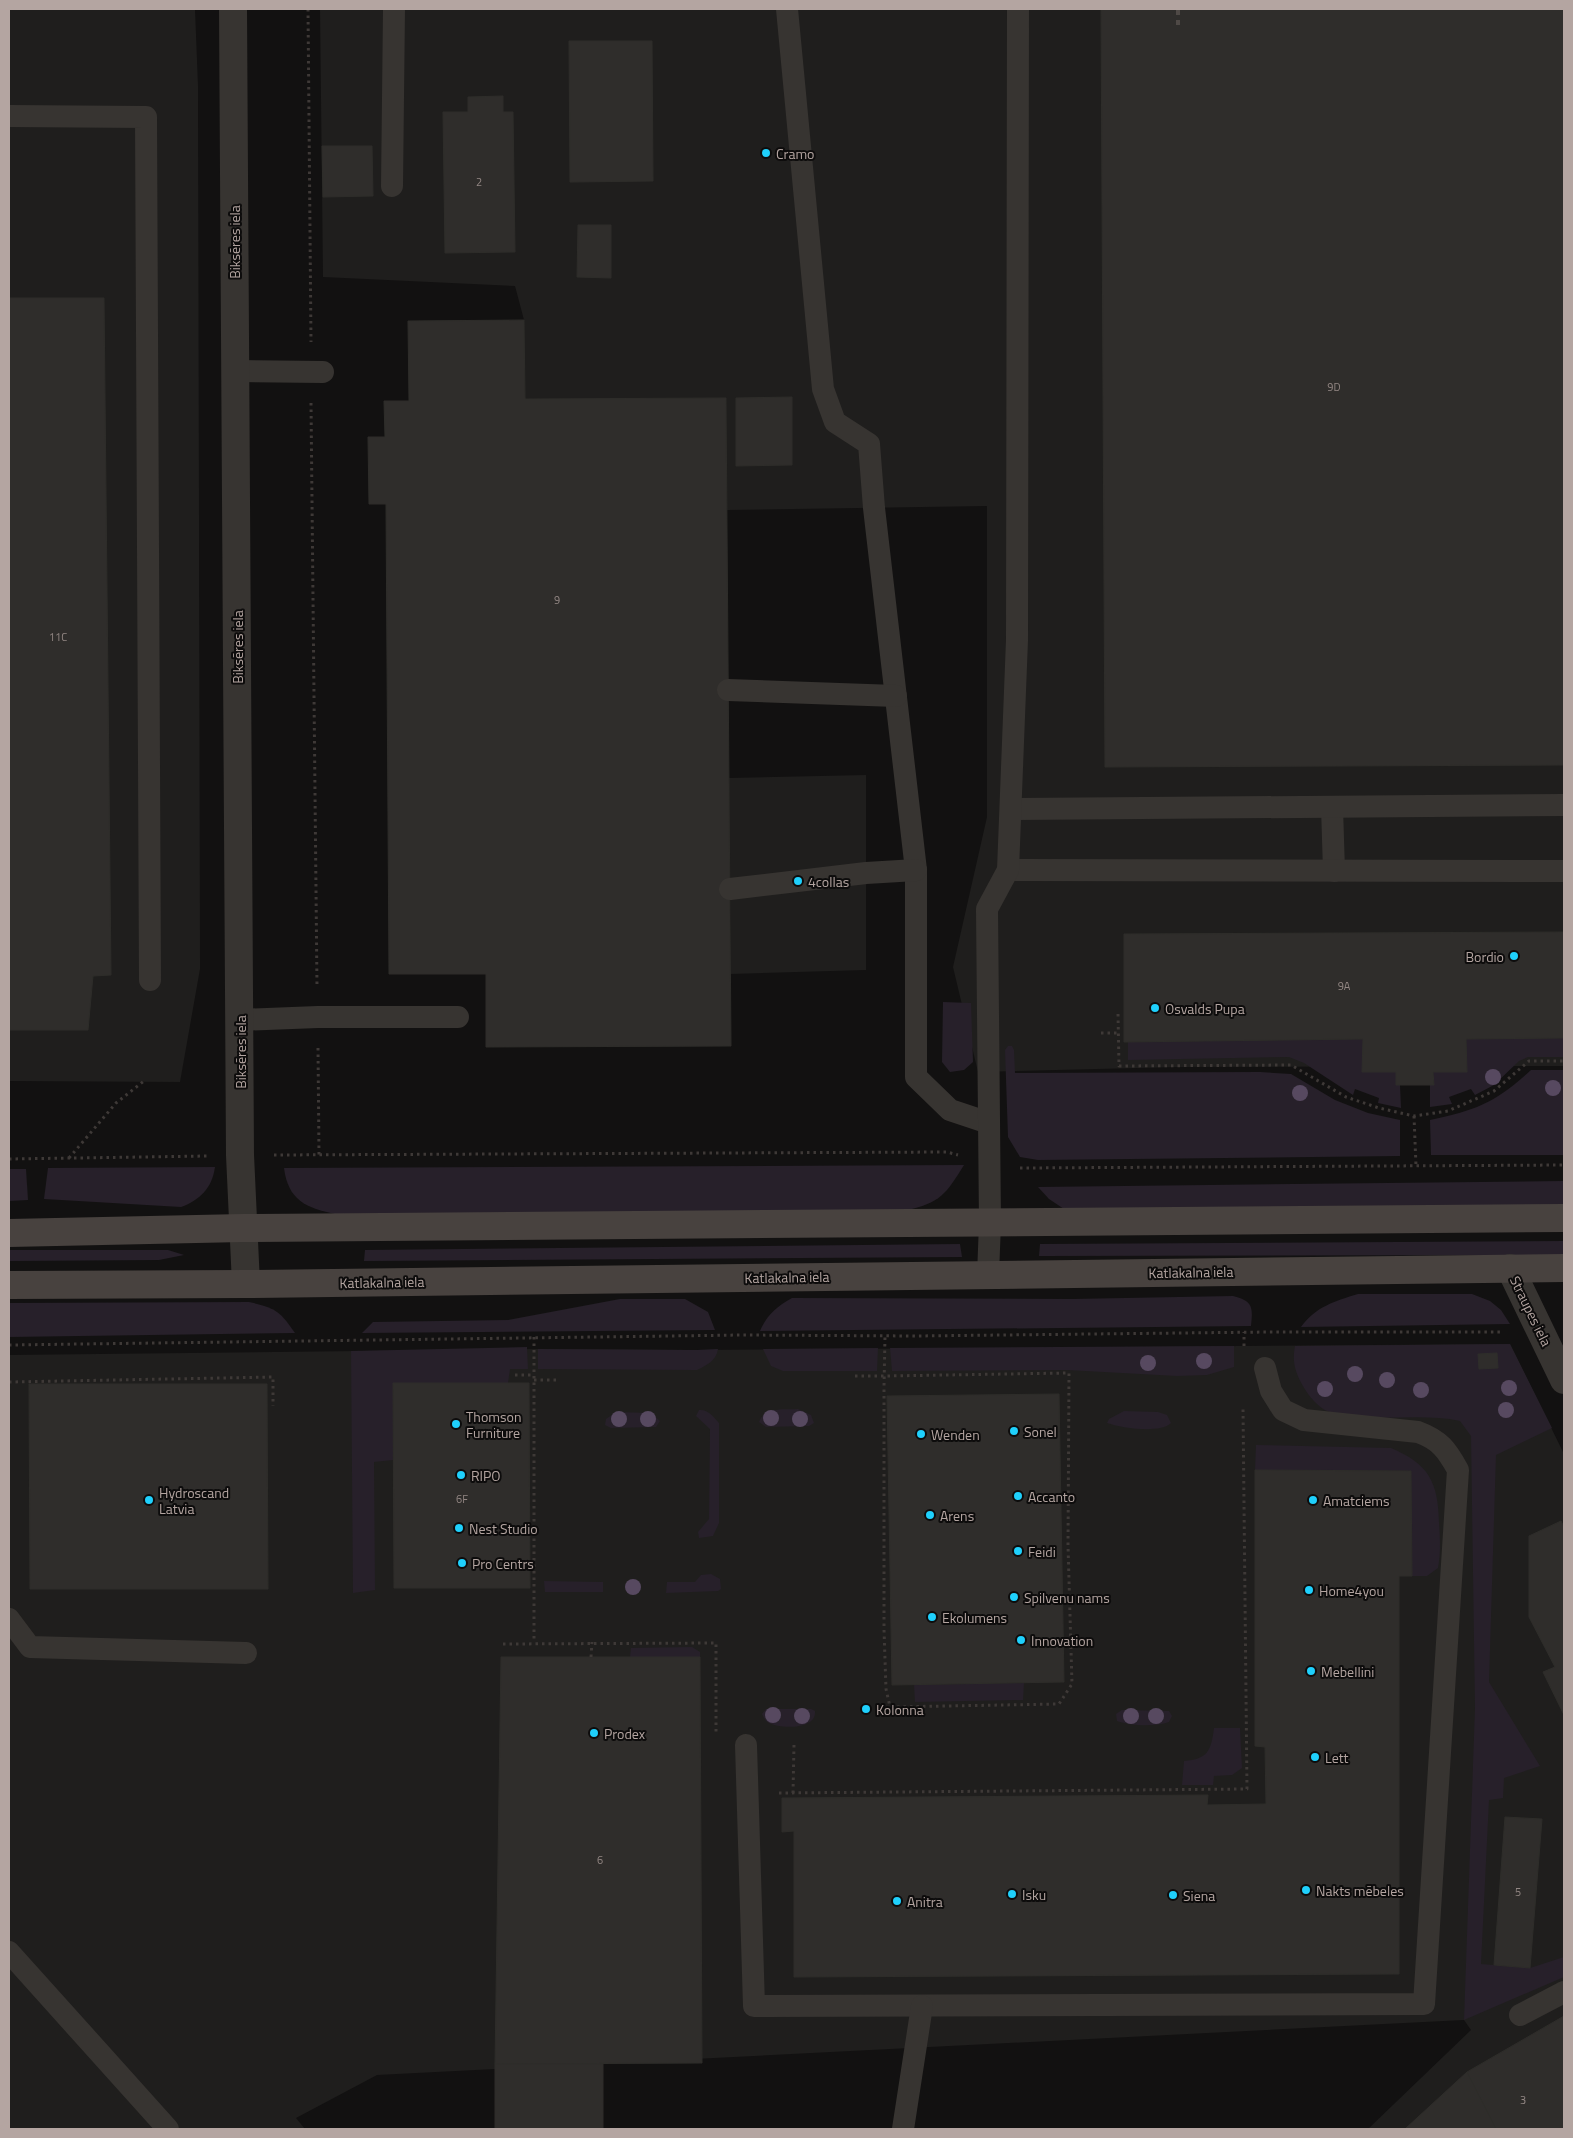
<svg xmlns="http://www.w3.org/2000/svg" width="1573" height="2138" viewBox="0 0 1573 2138" font-family="'Titillium Web',sans-serif">
<style>
.built{fill:#1f1e1d}
.green{fill:#27202a}
.building{fill:#2f2d2b;stroke:#2e2d2a}
.lines{fill:none;stroke-linecap:round;stroke-linejoin:round}
.path{stroke:#3e3937;stroke-width:3;stroke-dasharray:2.5 4;stroke-linecap:butt}
.lane{stroke:#373431;stroke-width:22}
.street{stroke:#373431;stroke-width:28}
.secondary{stroke:#48423f;stroke-width:28}
.rail{stroke:#4f4946;stroke-width:4;stroke-dasharray:6 5;stroke-linecap:butt}
.tree{fill:#574960}
.poi-dot{fill:#1fd0fc;stroke:#0d0c0c;stroke-width:2}
.labels{text-anchor:middle;dominant-baseline:central;stroke-width:4;stroke-linejoin:round;paint-order:stroke}
.number-label{font-size:11px;fill:#938784}
.poi-label{font-size:14px;fill:#b4a5a1;stroke:#0d0c0c;text-anchor:start}
.street-label{font-size:14px;fill:#b4a5a1;stroke:#0d0c0c}
</style>
<rect width="100%" height="100%" fill="#121111"/>
<g class="built">
<polygon points="9,9 195,9 198,86 200,969 180,1082 9,1081"/>
<polygon points="320,9 1564,9 1564,1066 1178,1067 978,1072 953,967 987,817 987,506 727,510 726,398 525,399 524,320 515,286 323,277"/>
<polygon points="866,775 866,970 731,974 729,778"/>
<polygon points="1510,1344 1564,1454 1564,2129 1368,2129 1471,2030 1464,2020 377,2075 296,2118 305,2129 9,2129 9,1355 538,1349 697,1350"/>
</g>
<g class="green">
<polygon points="943,1002 971,1003 973,1062 964,1070 950,1072 942,1062"/>
<polygon points="1564,1038 1564,1057 1528,1057 1519,1061 1494,1085 1475,1095 1471,1089 1449,1097 1452,1104 1430,1107 1430,1085 1434,1085 1433,1072 1467,1072 1466,1039"/>
<polygon points="1363,1039 1396,1072 1396,1085 1400,1085 1401,1108 1378,1103 1379,1098 1355,1089 1353,1095 1304,1063 1289,1057 1128,1060 1128,1042"/>
<polygon points="1008,1046 1012,1046 1014,1050 1015,1073 1260,1072 1291,1074 1335,1100 1368,1113 1400,1120 1400,1156 1038,1160 1020,1157 1008,1137 1005,1050"/>
<path d="M1531 1070H1564V1155H1431L1430 1120C1477 1110 1495 1103 1531 1070Z"/>
<path d="M964 1165C946 1194 940 1203 907 1210L335 1214C306 1208 288 1200 284 1168Z"/>
<path d="M215 1167C212 1188 200 1200 181 1207L44 1199 48 1168Z"/>
<polygon points="9,1169 26,1169 28,1200 9,1201"/>
<polygon points="1564,1181 1564,1208 1067,1211 1049,1199 1038,1187"/>
<polygon points="1564,1241 1564,1255 1039,1256 1040,1244"/>
<polygon points="960,1244 962,1257 364,1261 365,1250"/>
<polygon points="9,1250 168,1250 184,1255 159,1260 9,1261"/>
<path d="M1358 1294H1472L1490 1301 1501 1310 1510 1324 1301 1327C1315 1307 1335 1301 1358 1294Z"/>
<path d="M1233 1296C1253 1301 1253 1307 1251 1326L760 1331C767 1315 776 1307 792 1298L1072 1299Z"/>
<polygon points="620,1299 685,1299 708,1312 715,1330 362,1333 373,1322 508,1320"/>
<path d="M249 1302C276 1308 280 1311 295 1333L9 1337V1303Z"/>
<path d="M1510 1344 1552 1428 1496 1455 1489 1682 1540 1766 1504 1778 1503 1798 1489 1800 1481 1964 1530 1968 1564 1957V1977L1464 2020 1475 1708 1471 1436 1460 1421C1419 1412 1368 1424 1330 1412 1319 1409 1308 1395 1303 1386 1295 1372 1292 1362 1295 1346Z"/>
<polygon points="1234,1346 1234,1367 1207,1375 1177,1376 1067,1370 892,1371 890,1348"/>
<polygon points="527,1347 528,1369 510,1369 508,1383 393,1383 393,1460 374,1462 375,1590 353,1593 351,1351"/>
<polygon points="878,1348 877,1371 783,1371 771,1366 763,1349"/>
<path d="M538 1349 697 1350 718 1349C716 1361 707 1365 697 1370L538 1369Z"/>
<path d="M798 1409 811 1415 814 1423 809 1426 766 1427 759 1422C765 1406 784 1410 798 1409Z"/>
<path d="M699 1410C708 1409 714 1417 719 1423V1523L713 1536 699 1538 698 1532 709 1519 710 1429 696 1416Z"/>
<path d="M1124 1411 1158 1412 1167 1415 1171 1423C1160 1434 1121 1428 1107 1423L1109 1419Z"/>
<polygon points="616,1412 651,1413 660,1421 656,1427 611,1428 605,1425 606,1419"/>
<path d="M1256 1445 1391 1448C1429 1464 1438 1482 1439 1522 1440 1538 1441 1552 1438 1568L1427 1576H1412L1411 1471 1255 1470Z"/>
<polygon points="711,1574 720,1579 721,1589 718,1591 666,1593 667,1582 695,1582 701,1575"/>
<polygon points="544,1581 603,1582 603,1592 545,1592"/>
<polygon points="692,1647 700,1652 700,1657 630,1657 631,1648"/>
<polygon points="1024,1683 1023,1700 915,1702 914,1685"/>
<path d="M766 1709H811L815 1711C817 1730 780 1729 769 1723 765 1721 764 1718 762 1714Z"/>
<path d="M1122 1710 1169 1711 1172 1716 1169 1722C1155 1727 1131 1726 1117 1721L1116 1714Z"/>
<path d="M1214 1728H1240L1242 1768 1232 1775 1214 1776 1213 1785H1182L1184 1761C1208 1759 1211 1751 1214 1728Z"/>
</g>
<g class="building">
<polygon points="1101,9 1564,9 1564,765 1105,767"/>
<polygon points="569,41 652,41 653,181 570,182"/>
<polygon points="503,96 503,112 513,112 515,252 445,253 443,112 468,112 468,97"/>
<polygon points="322,146 372,146 373,196 323,197"/>
<polygon points="578,225 611,225 611,278 577,277"/>
<polygon points="9,298 104,298 111,975 93,976 88,1030 9,1030"/>
<polygon points="524,320 525,399 726,398 731,1046 486,1047 486,974 389,974 386,504 369,504 368,437 385,437 384,401 409,401 408,321"/>
<polygon points="792,397 792,465 736,466 736,398"/>
<polygon points="1564,932 1564,1038 1466,1039 1467,1072 1433,1072 1434,1085 1396,1085 1396,1072 1362,1072 1363,1039 1124,1042 1124,934"/>
<polygon points="1497,1353 1498,1368 1479,1369 1478,1354"/>
<polygon points="393,1383 529,1383 530,1588 394,1588"/>
<polygon points="29,1384 267,1384 268,1589 30,1589"/>
<polygon points="1059,1394 1064,1682 892,1685 887,1396"/>
<polygon points="1255,1470 1411,1471 1412,1576 1399,1576 1399,1974 794,1977 794,1831 782,1832 782,1798 1208,1795 1207,1805 1266,1804 1265,1747 1255,1746"/>
<polygon points="1561,1521 1564,1527 1564,1715 1543,1672 1555,1667 1529,1617 1529,1536"/>
<polygon points="501,1657 700,1657 702,2063 495,2064"/>
<polygon points="1505,1817 1542,1819 1530,1968 1494,1965"/>
<polygon points="1564,2016 1564,2129 1496,2129 1467,2072"/>
<rect x="495" y="2064" width="108" height="65"/>
<polygon points="1467,2072 1496,2129 1405,2129"/>
</g>
<g class="lines">
<g class="path">
<polyline points="308,9 311,342"/>
<polyline points="311,403 317,987"/>
<polyline points="1118,1014 1119,1066 1291,1065 1346,1097 1379,1108 1414,1116 1448,1111 1494,1091 1529,1061 1564,1061"/>
<polyline points="1101,1033 1118,1033"/>
<polyline points="318,1048 319,1155"/>
<polyline points="1414,1116 1416,1166"/>
<polyline points="274,1155 947,1152 958,1155"/>
<polyline points="69,1158 116,1103 144,1081"/>
<polyline points="9,1159 208,1156"/>
<polyline points="1020,1168 1564,1165"/>
<polyline points="534,1337 534,1642"/>
<polyline points="9,1345 742,1335 915,1336 1268,1332 1503,1332"/>
<polyline points="1244,1346 1244,1332"/>
<polyline points="515,1375 534,1375"/>
<polyline points="855,1376 884,1376 1069,1373 1068,1545 1072,1684 1059,1704 890,1707 886,1689 884,1629 884,1387 885,1336"/>
<polyline points="534,1380 559,1380"/>
<polyline points="9,1382 273,1377 273,1406"/>
<polyline points="503,1644 716,1643 716,1734"/>
<polyline points="591,1657 592,1642"/>
<polyline points="779,1793 1247,1789 1243,1408"/>
<polyline points="793,1793 794,1745"/>
</g>
<g class="lane">
<polyline points="787,9 823,389 835,422 869,444 874,508 916,870 916,1077 950,1110 989,1123"/>
<polyline points="9,116 146,117 150,980"/>
<polyline points="392,186 394,9"/>
<polyline points="235,371 323,372"/>
<polyline points="728,690 896,696"/>
<polyline points="1332,807 1334,871"/>
<polyline points="1011,809 1564,805"/>
<polyline points="1008,870 1564,871"/>
<polyline points="730,889 866,873 916,870"/>
<polyline points="239,1020 318,1017 458,1017"/>
<polyline points="988,1275 990,1223 987,909 1008,870 1017,640 1018,9"/>
<polyline points="9,1619 30,1647 246,1653"/>
<path d="M746 1745 754 2006 1424 2004 1458 1470C1447 1450 1440 1440 1418 1432L1304 1420 1283 1410 1271 1391 1265 1368"/>
<polyline points="9,1952 168,2129"/>
<polyline points="1520,2015 1564,1992"/>
<polyline points="903,2129 922,2006"/>
</g>
<g class="street">
<polyline points="233,9 240,1155 246,1284"/>
<polyline points="1510,1268 1564,1380"/>
</g>
<g class="secondary">
<polyline points="9,1233 243,1228 1564,1218"/>
<polyline points="9,1285 246,1284 1564,1268"/>
</g>
<polyline class="rail" points="1178,9 1178,25"/>
</g>
<g class="tree">
<circle cx="1493" cy="1077" r="8"/>
<circle cx="1553" cy="1088" r="8"/>
<circle cx="1300" cy="1093" r="8"/>
<circle cx="1204" cy="1361" r="8"/>
<circle cx="1148" cy="1363" r="8"/>
<circle cx="1355" cy="1374" r="8"/>
<circle cx="1387" cy="1380" r="8"/>
<circle cx="1509" cy="1388" r="8"/>
<circle cx="1325" cy="1389" r="8"/>
<circle cx="1421" cy="1390" r="8"/>
<circle cx="1506" cy="1410" r="8"/>
<circle cx="771" cy="1418" r="8"/>
<circle cx="619" cy="1419" r="8"/>
<circle cx="648" cy="1419" r="8"/>
<circle cx="800" cy="1419" r="8"/>
<circle cx="633" cy="1587" r="8"/>
<circle cx="773" cy="1715" r="8"/>
<circle cx="802" cy="1716" r="8"/>
<circle cx="1131" cy="1716" r="8"/>
<circle cx="1156" cy="1716" r="8"/>
</g>
<g class="poi-dot">
<circle cx="766" cy="153" r="5"/>
<circle cx="798" cy="881" r="5"/>
<circle cx="1514" cy="956" r="5"/>
<circle cx="1155" cy="1008" r="5"/>
<circle cx="456" cy="1424" r="5"/>
<circle cx="1014" cy="1431" r="5"/>
<circle cx="921" cy="1434" r="5"/>
<circle cx="461" cy="1475" r="5"/>
<circle cx="1018" cy="1496" r="5"/>
<circle cx="149" cy="1500" r="5"/>
<circle cx="1313" cy="1500" r="5"/>
<circle cx="930" cy="1515" r="5"/>
<circle cx="459" cy="1528" r="5"/>
<circle cx="1018" cy="1551" r="5"/>
<circle cx="462" cy="1563" r="5"/>
<circle cx="1309" cy="1590" r="5"/>
<circle cx="1014" cy="1597" r="5"/>
<circle cx="932" cy="1617" r="5"/>
<circle cx="1021" cy="1640" r="5"/>
<circle cx="1311" cy="1671" r="5"/>
<circle cx="866" cy="1709" r="5"/>
<circle cx="594" cy="1733" r="5"/>
<circle cx="1315" cy="1757" r="5"/>
<circle cx="1306" cy="1890" r="5"/>
<circle cx="1012" cy="1894" r="5"/>
<circle cx="1173" cy="1895" r="5"/>
<circle cx="897" cy="1901" r="5"/>
</g>
<g class="labels">
<g class="number-label">
<text x="479" y="182">2</text>
<text x="1334" y="387">9D</text>
<text x="557" y="600">9</text>
<text x="58" y="637">11C</text>
<text x="1344" y="986">9A</text>
<text x="462" y="1499">6F</text>
<text x="600" y="1860">6</text>
<text x="1518" y="1892">5</text>
<text x="1523" y="2100">3</text>
</g>
<g class="poi-label">
<text x="776" y="153">Cramo</text>
<text x="808" y="881">4collas</text>
<text x="1504" y="956" text-anchor="end">Bordio</text>
<text x="1165" y="1008">Osvalds Pupa</text>
<text x="466" y="1416">Thomson<tspan x="466" dy="16">Furniture</tspan></text>
<text x="1024" y="1431">Sonel</text>
<text x="931" y="1434">Wenden</text>
<text x="471" y="1475">RIPO</text>
<text x="159" y="1492">Hydroscand<tspan x="159" dy="16">Latvia</tspan></text>
<text x="1028" y="1496">Accanto</text>
<text x="1323" y="1500">Amatciems</text>
<text x="940" y="1515">Arens</text>
<text x="469" y="1528">Nest Studio</text>
<text x="1028" y="1551">Feidi</text>
<text x="472" y="1563">Pro Centrs</text>
<text x="1319" y="1590">Home4you</text>
<text x="1024" y="1597">Spilvenu nams</text>
<text x="942" y="1617">Ekolumens</text>
<text x="1031" y="1640">Innovation</text>
<text x="1321" y="1671">Mebellini</text>
<text x="876" y="1709">Kolonna</text>
<text x="604" y="1733">Prodex</text>
<text x="1325" y="1757">Lett</text>
<text x="1316" y="1890">Nakts mēbeles</text>
<text x="1022" y="1894">Isku</text>
<text x="1183" y="1895">Siena</text>
<text x="907" y="1901">Anitra</text>
</g>
<g class="street-label">
<text transform="translate(234 242) rotate(-90)">Biksēres iela</text>
<text transform="translate(237 647) rotate(-90)">Biksēres iela</text>
<text transform="translate(240 1052) rotate(-90)">Biksēres iela</text>
<text transform="translate(1191 1272) rotate(-1)">Katlakalna iela</text>
<text transform="translate(787 1277) rotate(-1)">Katlakalna iela</text>
<text transform="translate(382 1282) rotate(-1)">Katlakalna iela</text>
<text transform="translate(1531 1311) rotate(64)">Straupes iela</text>
</g>
</g>
<rect width="1573" height="2138" fill="none" stroke="#b4a5a1" stroke-width="20"/>
</svg>
